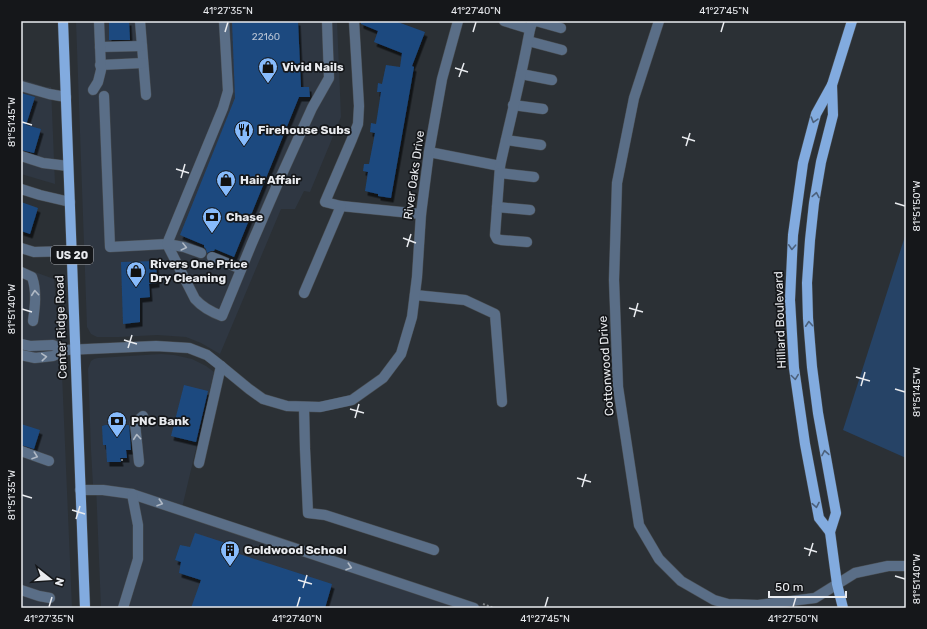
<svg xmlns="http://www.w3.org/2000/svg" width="927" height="629" viewBox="0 0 927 629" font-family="Rubik,sans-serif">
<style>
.built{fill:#2f3742}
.green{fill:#264366}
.building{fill:#1c497f;filter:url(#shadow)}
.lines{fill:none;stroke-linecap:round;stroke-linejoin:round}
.minor-casing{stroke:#494e53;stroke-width:11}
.major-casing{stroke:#494e53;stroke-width:11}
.path{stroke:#7e8286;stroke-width:2;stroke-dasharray:2 2;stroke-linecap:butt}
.minor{stroke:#5a6e87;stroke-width:10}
.major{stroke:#82abdf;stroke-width:10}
.oneway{stroke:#4c617c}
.oneway2{stroke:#b0b9c5}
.ticks{fill:none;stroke:#e9ebef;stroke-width:1.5}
.labels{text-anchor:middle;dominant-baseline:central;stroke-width:3.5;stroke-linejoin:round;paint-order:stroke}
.number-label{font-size:10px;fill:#b6c2d3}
.shield{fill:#15171a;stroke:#a9abaf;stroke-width:1}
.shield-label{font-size:11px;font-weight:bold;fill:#e9ebef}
.poi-label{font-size:12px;font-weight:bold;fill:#e9ebef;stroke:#15171a;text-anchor:start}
.street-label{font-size:12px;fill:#e9ebef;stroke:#15171a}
.neatline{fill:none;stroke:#e9ebef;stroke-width:1.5}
.ticks-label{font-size:10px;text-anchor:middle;fill:#e9ebef}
</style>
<defs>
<filter id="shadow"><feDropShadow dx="2.5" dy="4.5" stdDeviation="0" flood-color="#0009"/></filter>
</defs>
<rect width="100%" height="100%" fill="#2b3035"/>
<g class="built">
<polygon points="76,21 337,21 341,117 310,192 304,191 295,209 281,209 220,354 201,343 186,337 157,335 119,337 97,337 91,334 87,327"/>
<polygon points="21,79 46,87 51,87 55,184 21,174"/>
<polygon points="21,267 54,279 62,374 72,608 21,608"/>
<polygon points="161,354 174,355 192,359 206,366 214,372 182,508 489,608 101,608 96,485 93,485 91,450 88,369 91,361 94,359 98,358"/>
</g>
<polygon class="green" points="906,233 906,458 843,430"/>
<g class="building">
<polygon points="109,21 129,21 130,40 109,40"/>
<polygon points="232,21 298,21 301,87 309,87 310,97 299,97 234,257 215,249 214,251 211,251 207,253 206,249 204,247 204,245 180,235 235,98"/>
<polygon points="361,21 395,21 425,32 412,66 414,67 391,198 378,196 378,194 365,191 368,172 363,171 364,164 369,164 375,133 370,132 371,123 376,124 381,92 377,92 378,83 382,84 386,65 400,67 402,53 374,42 378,31 361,24"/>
<polygon points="21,93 35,97 26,125 41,129 34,153 21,150"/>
<polygon points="21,202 38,208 30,234 21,231"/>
<polygon points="156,261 157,283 149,284 150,297 140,298 140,322 123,324 121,262"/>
<polygon points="184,385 208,391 196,442 171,436"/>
<polygon points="21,424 40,430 34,449 21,445"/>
<polygon points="105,425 129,425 131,450 126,450 127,458 120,458 121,462 107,462 106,445 103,445 102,426"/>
<polygon points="195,533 235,546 233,552 332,584 325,608 191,608 201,580 179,573 181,562 175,560 180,545 190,547"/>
</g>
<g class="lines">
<g class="minor-casing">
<g id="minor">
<polyline points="140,21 146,95"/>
<polyline points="354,21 359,106 358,124 352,139 325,202 341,206 421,214"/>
<polyline points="659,21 634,98 617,183 614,280 618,387 639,525 659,559 681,581 714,600 728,604 758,605 815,598 855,573 888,566 906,566"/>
<polyline points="530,29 532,23 536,21 561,28"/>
<polyline points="528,41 562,50"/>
<polyline points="100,47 142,46"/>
<polyline points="100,65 143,63"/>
<polyline points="521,74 552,80"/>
<polyline points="21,86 49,94 66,97"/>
<polyline points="93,90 98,82 101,70 99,21"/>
<polyline points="104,96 110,247 167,244 223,108 228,91 224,21"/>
<polyline points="513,105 543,109"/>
<polyline points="506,140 541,145"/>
<path d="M429 152 500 166C510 120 522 75 530 29L504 21"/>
<polyline points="21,156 43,163 68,166"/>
<polyline points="500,166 495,235 497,239 501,240 527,242"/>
<polyline points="500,173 534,177"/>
<polyline points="21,189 40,195 70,202"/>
<polyline points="497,207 530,210"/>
<path d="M167 244 195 299C203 308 211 312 222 316L252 243 278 183 312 108 329 78 327 21"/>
<polyline points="167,244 184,247 201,253"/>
<polyline points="21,248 34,252 72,251"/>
<polyline points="212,257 241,269"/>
<path d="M21 272 32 277C37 291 35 307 33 321"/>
<polyline points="304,293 341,206"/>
<polyline points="415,295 465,300 495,314 502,402"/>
<polyline points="21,344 30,346 53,345 65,350 156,346 189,348 207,355 221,366 249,389 263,399 287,406 320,407 352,400 383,378 401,354 412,317 417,277 421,214 429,152 442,79 458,21"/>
<polyline points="21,355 35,358 53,356 65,350"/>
<polyline points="304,407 305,449 308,513 325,515 434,550"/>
<polyline points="21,451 49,461"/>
<polyline points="139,462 135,423 143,416"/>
<polyline points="199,463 221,366"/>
<polyline points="80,490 103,490 132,494 474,608"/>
<polyline points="21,590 39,596 50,598"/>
<polyline points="123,608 138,559 138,525 132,494"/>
</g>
</g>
<g class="major-casing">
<g id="major">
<polyline points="63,21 85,608"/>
<polyline points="832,85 833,115 821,162 814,203 810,240 807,283 808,318 812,367 818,413 836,513 830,532 837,584 843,608"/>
<polyline points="830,532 819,518 805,444 794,368 790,300 793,235 803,163 816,114 832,85 852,21"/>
</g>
</g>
<g class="path">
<polyline points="121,460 125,460"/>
<polyline points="483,604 494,608"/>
</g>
<use href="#minor" class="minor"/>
<use href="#major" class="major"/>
</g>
<defs><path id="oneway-chevron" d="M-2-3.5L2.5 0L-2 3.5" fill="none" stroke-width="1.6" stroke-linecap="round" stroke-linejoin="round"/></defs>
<g class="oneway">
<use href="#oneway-chevron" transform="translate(814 120) rotate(106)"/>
<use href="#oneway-chevron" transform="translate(816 195) rotate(-80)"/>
<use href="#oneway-chevron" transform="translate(792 247) rotate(93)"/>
<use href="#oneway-chevron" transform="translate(809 324) rotate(-94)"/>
<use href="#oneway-chevron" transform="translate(795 377) rotate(82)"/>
<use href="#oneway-chevron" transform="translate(825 453) rotate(-100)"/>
<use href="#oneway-chevron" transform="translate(816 505) rotate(79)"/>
</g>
<g class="oneway2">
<use href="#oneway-chevron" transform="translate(184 247) rotate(14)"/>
<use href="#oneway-chevron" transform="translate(35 293) rotate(-95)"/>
<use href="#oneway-chevron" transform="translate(44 357) rotate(-5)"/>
<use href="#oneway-chevron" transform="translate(137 437) rotate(-95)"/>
<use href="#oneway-chevron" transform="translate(35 456) rotate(19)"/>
<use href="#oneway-chevron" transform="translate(160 503) rotate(18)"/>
<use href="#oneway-chevron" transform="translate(349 567) rotate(18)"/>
</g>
<path class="ticks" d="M225 32 228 22M473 32 476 22M721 32 724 22M455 68 468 72M459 77 464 63M22 122 32 125M682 137 695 141M686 146 690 133M176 169 189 173M181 178 185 164M895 203 905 206M403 238 416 243M407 247 411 234M629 308 643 312M22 309 32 312M634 317 638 303M124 340 137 344M128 348 132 335M856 377 870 381M861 386 865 372M895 389 905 392M350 409 364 413M355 418 359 404M577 478 591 482M582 487 586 474M22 495 32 498M72 510 85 514M76 519 80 506M804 548 817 552M809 556 813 543M895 576 905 579M298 580 312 584M303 588 307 575M49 607 52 597M297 607 300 597M545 607 548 597M793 607 796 597"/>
<defs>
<g id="shop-pin" transform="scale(1)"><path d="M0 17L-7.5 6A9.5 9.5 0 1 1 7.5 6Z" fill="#87bbfc" stroke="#15171a"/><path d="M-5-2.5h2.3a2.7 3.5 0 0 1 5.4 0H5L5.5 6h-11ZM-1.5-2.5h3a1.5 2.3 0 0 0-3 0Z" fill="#111"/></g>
<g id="restaurant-pin" transform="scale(1)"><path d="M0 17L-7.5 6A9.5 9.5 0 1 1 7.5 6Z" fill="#87bbfc" stroke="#15171a"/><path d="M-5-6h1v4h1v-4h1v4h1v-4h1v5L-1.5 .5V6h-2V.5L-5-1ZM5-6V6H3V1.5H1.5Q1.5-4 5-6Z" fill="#111"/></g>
<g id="bank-pin" transform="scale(1)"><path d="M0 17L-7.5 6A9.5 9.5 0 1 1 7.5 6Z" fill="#87bbfc" stroke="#15171a"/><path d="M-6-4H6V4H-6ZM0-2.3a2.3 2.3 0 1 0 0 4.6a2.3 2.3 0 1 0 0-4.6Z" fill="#111"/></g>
<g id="building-pin" transform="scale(1)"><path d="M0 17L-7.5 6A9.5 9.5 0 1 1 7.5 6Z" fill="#87bbfc" stroke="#15171a"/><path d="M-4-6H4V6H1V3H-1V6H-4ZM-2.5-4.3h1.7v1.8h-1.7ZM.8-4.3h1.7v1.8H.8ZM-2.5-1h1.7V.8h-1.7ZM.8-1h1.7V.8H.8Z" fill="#111"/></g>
</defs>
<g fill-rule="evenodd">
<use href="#shop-pin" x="268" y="67"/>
<use href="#restaurant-pin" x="244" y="130"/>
<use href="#shop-pin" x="226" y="180"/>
<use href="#bank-pin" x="212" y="217"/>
<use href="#shop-pin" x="136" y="271"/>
<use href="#bank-pin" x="117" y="421"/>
<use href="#building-pin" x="230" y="550"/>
</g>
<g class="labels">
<g class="number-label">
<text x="266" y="37">22160</text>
</g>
<rect class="shield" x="51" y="246" width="42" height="18" rx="3"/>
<g class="shield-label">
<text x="72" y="255">US 20</text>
</g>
<g class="poi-label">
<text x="282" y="67">Vivid Nails</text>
<text x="258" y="130">Firehouse Subs</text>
<text x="240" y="180">Hair Affair</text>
<text x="226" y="217">Chase</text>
<text x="150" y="264">Rivers One Price<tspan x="150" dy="14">Dry Cleaning</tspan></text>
<text x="131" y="421">PNC Bank</text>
<text x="244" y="550">Goldwood School</text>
</g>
<g class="street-label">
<text transform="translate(414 175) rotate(-82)">River Oaks Drive</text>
<text transform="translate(780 320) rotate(-92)">Hilliard Boulevard</text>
<text transform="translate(61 327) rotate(-92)">Center Ridge Road</text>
<text transform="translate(606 366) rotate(-94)">Cottonwood Drive</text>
</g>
</g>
<rect width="927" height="629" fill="none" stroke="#15171a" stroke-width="44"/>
<g transform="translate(50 579) rotate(107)" stroke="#15171a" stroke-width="3" paint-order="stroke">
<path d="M0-3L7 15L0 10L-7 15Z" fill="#e9ebef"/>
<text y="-6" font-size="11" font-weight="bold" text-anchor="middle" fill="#e9ebef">N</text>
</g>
<path d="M769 591v6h77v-6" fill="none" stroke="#e9ebef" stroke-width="2"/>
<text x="775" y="591" font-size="12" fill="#e9ebef" stroke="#15171a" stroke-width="3" paint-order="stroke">50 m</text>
<rect x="22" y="22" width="883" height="585" class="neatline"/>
<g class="ticks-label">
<text x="228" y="14">41°27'35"N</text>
<text x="476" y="14">41°27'40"N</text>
<text x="724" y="14">41°27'45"N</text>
<text transform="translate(11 122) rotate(-90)" y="4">81°51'45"W</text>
<text transform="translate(916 206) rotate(-90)" y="4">81°51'50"W</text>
<text transform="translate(11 309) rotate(-90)" y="4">81°51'40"W</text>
<text transform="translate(916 392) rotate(-90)" y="4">81°51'45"W</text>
<text transform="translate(11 495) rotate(-90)" y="4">81°51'35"W</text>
<text transform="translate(916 579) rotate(-90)" y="4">81°51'40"W</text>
<text x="49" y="622">41°27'35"N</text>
<text x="297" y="622">41°27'40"N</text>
<text x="545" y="622">41°27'45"N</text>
<text x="793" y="622">41°27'50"N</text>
</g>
</svg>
